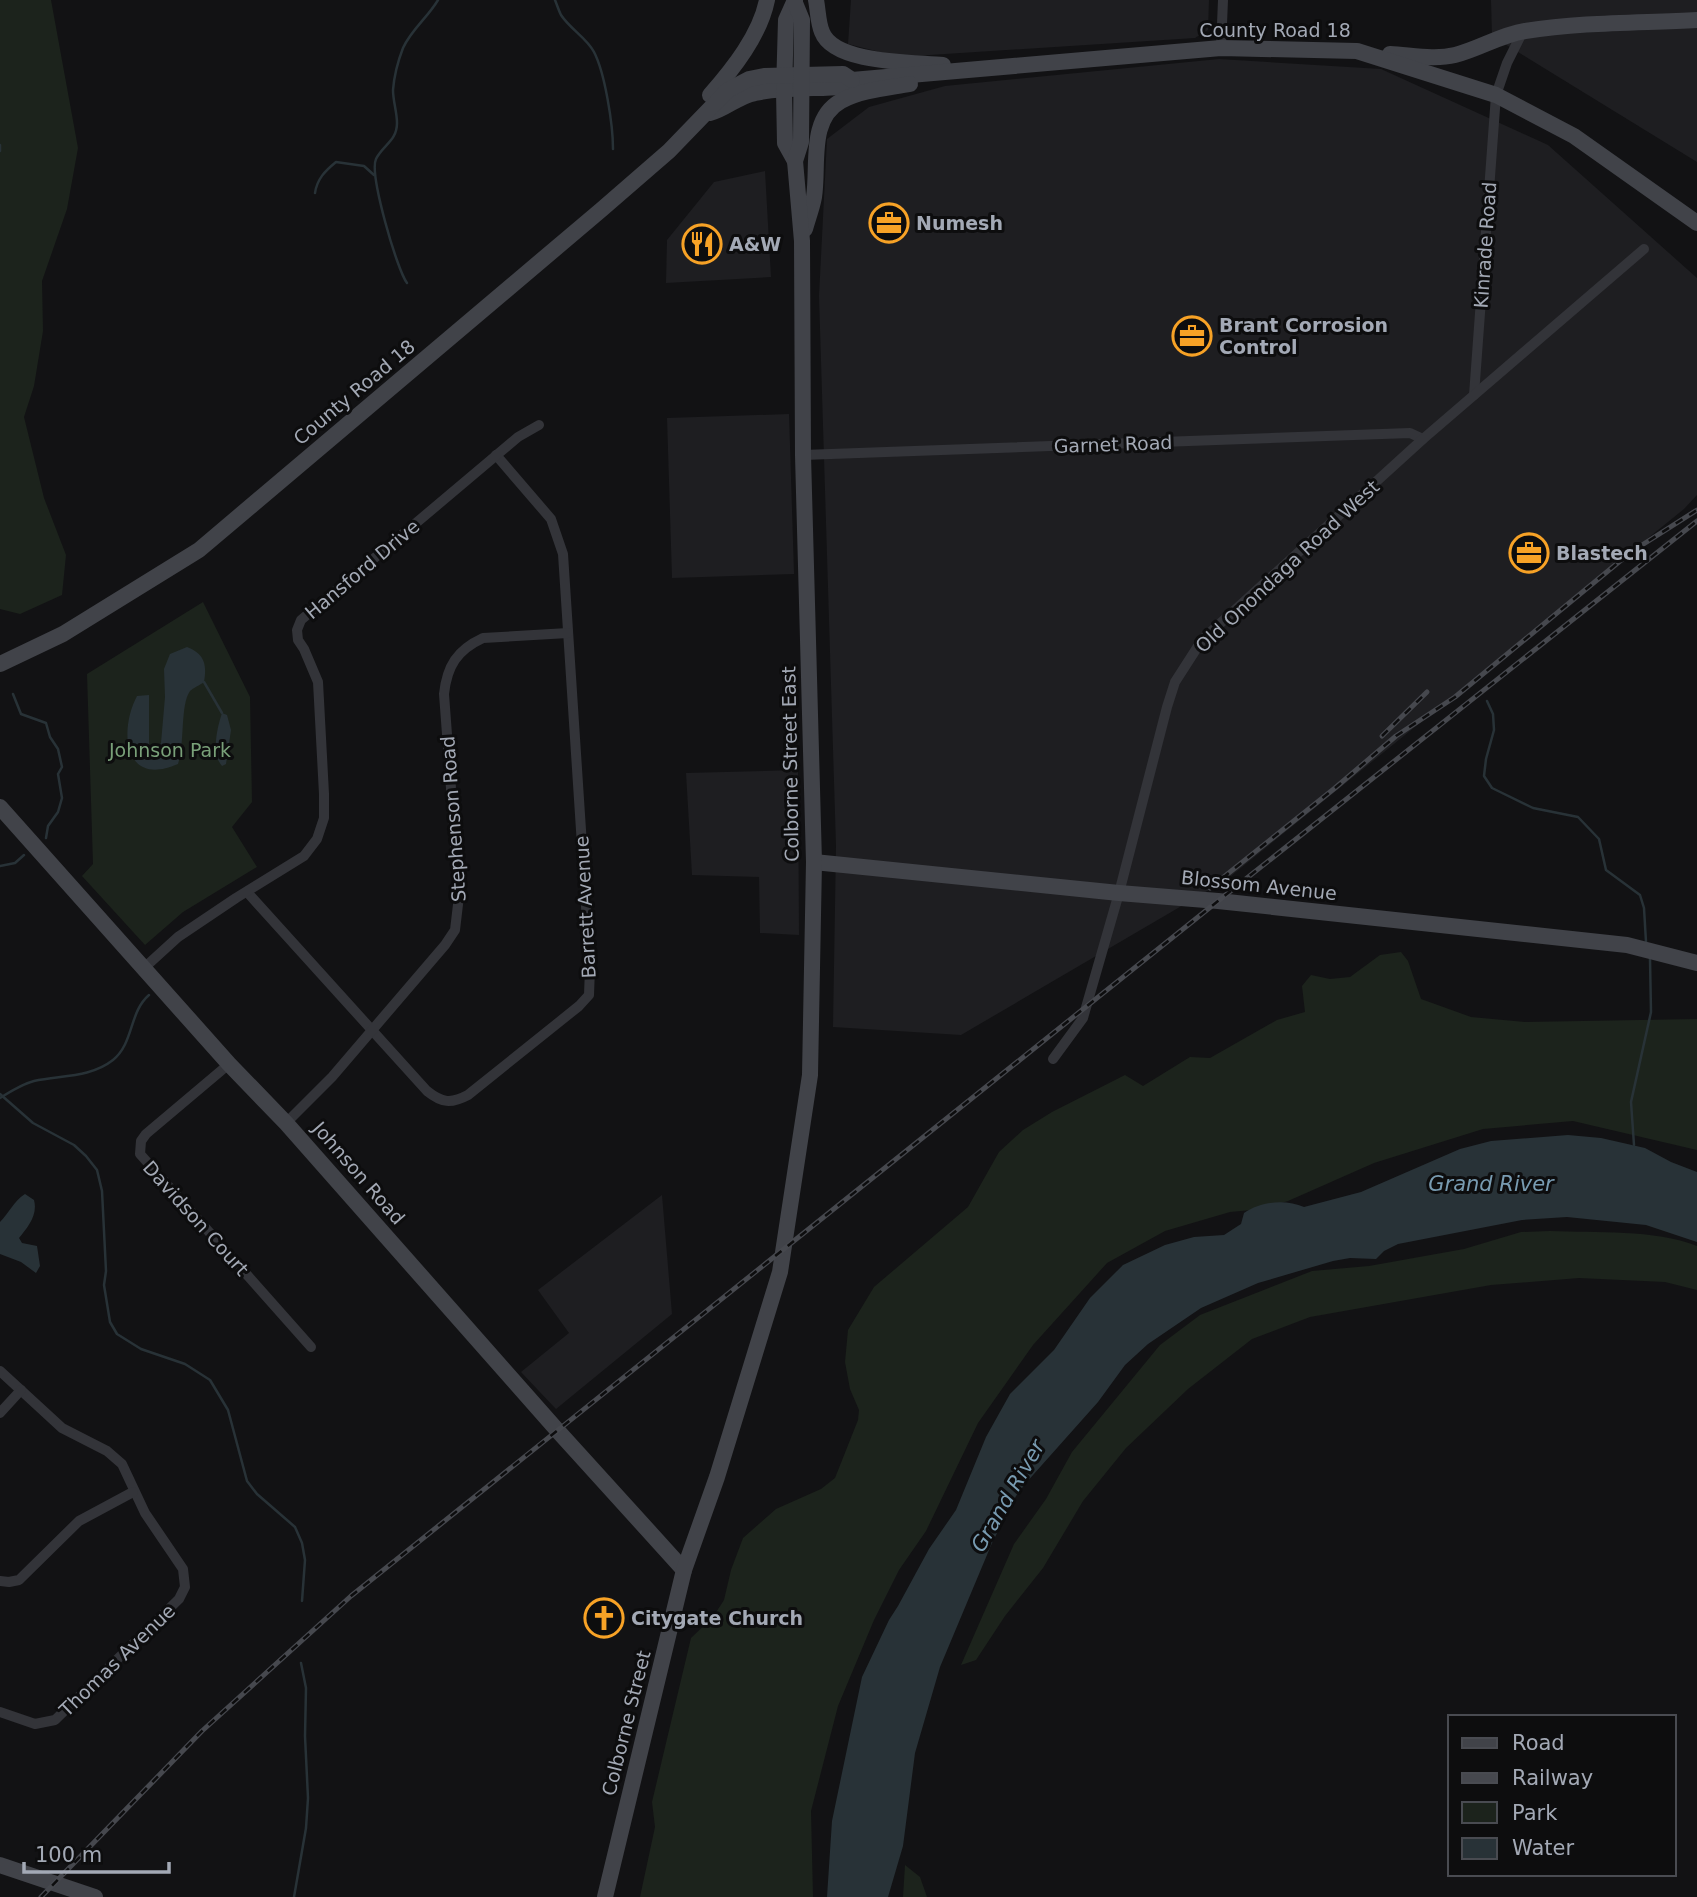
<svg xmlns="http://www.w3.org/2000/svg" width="1697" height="1897" viewBox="0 0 1697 1897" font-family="'DejaVu Sans',sans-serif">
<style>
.built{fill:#1e1e21}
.green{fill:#1c231c}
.water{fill:#283237}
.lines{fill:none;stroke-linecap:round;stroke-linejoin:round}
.stream{stroke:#283237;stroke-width:2.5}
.street{stroke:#333439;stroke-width:10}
.secondary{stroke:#414349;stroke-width:16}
.rail-casing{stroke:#46484e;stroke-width:5}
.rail{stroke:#0d0d0e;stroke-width:2.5;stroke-dasharray:8;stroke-linecap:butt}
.labels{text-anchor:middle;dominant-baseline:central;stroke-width:6;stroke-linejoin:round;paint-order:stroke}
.street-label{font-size:19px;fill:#a3a9b5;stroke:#0d0d0e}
.poi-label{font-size:19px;font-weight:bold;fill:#a3a9b5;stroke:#0d0d0e;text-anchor:start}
.park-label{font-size:19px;fill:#79a079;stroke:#0d0d0e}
.water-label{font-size:21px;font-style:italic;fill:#789bb1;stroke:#0d0d0e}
</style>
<rect width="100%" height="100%" fill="#121214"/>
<g class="built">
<polygon points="851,0 1209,0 1208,30 1195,38 899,57 848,44"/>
<polygon points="1491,0 1697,0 1697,162 1492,36"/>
<polygon points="1219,59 1381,69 1548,145 1697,278 1697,495 1684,509 1226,880 961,1035 833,1027 836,846 819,296 827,139 869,107 945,86"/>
<polygon points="765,171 771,277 666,283 667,240 714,182"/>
<polygon points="789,414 794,574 672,578 667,418"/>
<polygon points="798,770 799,935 760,933 759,877 692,875 686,773"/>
<polygon points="662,1195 672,1314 556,1409 521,1372 569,1333 538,1290"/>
</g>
<g class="green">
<polygon points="0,0 51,0 78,148 67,209 42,281 43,331 34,386 24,417 44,498 66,555 62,595 20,614 0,609"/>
<polygon points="203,602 250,697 252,802 232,827 257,867 183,912 145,945 82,876 93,864 87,674"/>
<polygon points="1401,952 1408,961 1421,999 1471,1017 1525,1022 1697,1019 1697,1150 1573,1121 1483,1129 1374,1163 1288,1201 1262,1209 1230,1212 1165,1231 1107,1263 1033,1345 978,1423 926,1531 899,1570 874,1620 838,1706 811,1811 813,1897 640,1897 655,1827 652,1802 691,1638 713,1617 724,1600 731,1570 743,1538 776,1509 821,1489 835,1478 858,1420 859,1410 850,1389 845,1362 848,1330 874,1287 968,1207 999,1152 1023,1130 1052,1112 1125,1075 1143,1086 1190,1057 1210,1058 1277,1020 1305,1012 1302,986 1311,975 1330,979 1350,977 1380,955"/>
<path d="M1550 1231C1596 1233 1654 1229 1697 1246V1290L1665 1282 1579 1278 1491 1285 1310 1317 1252 1339 1188 1389 1126 1448 1083 1501 1043 1568 1005 1616 976 1660 961 1665 1014 1544 1046 1499 1072 1452 1160 1345 1200 1315 1312 1271 1369 1266 1464 1249 1521 1232Z"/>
<polygon points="905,1865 920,1877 927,1897 903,1897"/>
</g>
<g class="water">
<path d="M187 647C205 654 207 665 204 682 200 685 193 688 190 691 180 705 185 744 178 764 123 788 119 730 137 696L149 695V747L156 749 161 743 165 697 164 669 170 654Z"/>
<path d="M222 713 227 715 231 730 226 764 222 766C211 754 217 728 222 713Z"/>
<path d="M1568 1135 1601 1138 1645 1148 1671 1162 1697 1172V1242L1646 1225 1567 1217 1522 1220 1398 1244 1384 1251 1376 1259 1350 1258 1333 1261 1258 1283 1201 1308 1148 1344 1125 1365 1098 1402 1025 1484 1016 1496 992 1543 940 1667 915 1753 903 1846 888 1897H827L832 1821 862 1677 889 1620 898 1606 929 1549 956 1510 986 1437 1010 1394 1054 1350 1090 1298 1123 1265 1165 1245 1194 1237 1224 1235 1241 1224 1244 1213C1261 1201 1286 1199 1304 1207L1361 1192 1460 1149 1491 1141Z"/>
<path d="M25 1194 34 1200C38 1215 28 1227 19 1238L22 1243 37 1246 40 1266 36 1273 21 1262 0 1254V1222C9 1213 14 1201 25 1194Z"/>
</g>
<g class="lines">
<g class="stream">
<path d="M555 0C557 5 559 11 561 15 570 29 587 38 594 52 605 73 613 125 613 149"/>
<polyline points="0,145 0,151"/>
<path d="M315 193C317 179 325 171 336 162L364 166 374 175"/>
<path d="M407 283C397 270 369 174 376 159 383 145 397 141 397 123 397 112 393 101 393 90 394 77 398 61 403 48 411 30 428 17 438 0"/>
<polyline points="204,682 222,713"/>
<polyline points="13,694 21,714 46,723 50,737 58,749 62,767 58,774 62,798 58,812 48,826 46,838"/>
<polyline points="1487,701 1493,714 1494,730 1486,759 1484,776 1492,788 1533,808 1578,817 1599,839 1606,870 1640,895 1644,908 1646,942"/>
<polyline points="0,866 15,863 24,855"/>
<polyline points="0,1094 33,1123 74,1145 86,1156 97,1170 102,1191 106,1271 104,1285 110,1322 117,1334 141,1349 185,1364 210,1380 228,1410 247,1481 257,1494 295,1527 302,1543 305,1560 302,1601"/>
<path d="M0 1098C11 1091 22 1084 34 1081 61 1075 90 1078 113 1060 134 1043 129 1012 149 995"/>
<polyline points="1634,1145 1631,1102 1651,1012 1650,959"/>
<polyline points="294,1897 306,1828 308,1798 305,1736 306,1688 301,1663"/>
</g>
<g class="street">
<polyline points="1221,48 1223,0"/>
<polyline points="1474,395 1496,95 1507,63 1523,31"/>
<polyline points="803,455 1410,433 1423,439"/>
<path d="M247 892 427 1091C442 1103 451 1104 468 1095L579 1006 589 995 590 968 563 554 551 519 496 455"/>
<polyline points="144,968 178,937 236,898 304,856 317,839 324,818 324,794 318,682 304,649 298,640 297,630 301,620 518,437 539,425"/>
<polyline points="1053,1059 1083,1018 1119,893 1167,707 1175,682 1202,640 1423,439 1644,249"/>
<polyline points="229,1064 146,1134 141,1141 140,1154 311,1347"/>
<path d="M286 1123 332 1077 445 945 455 930 459 896 444 694C447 666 457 650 483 638L568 633"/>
<polyline points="0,1371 62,1428 107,1451 122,1464 145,1513 183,1569 185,1587 179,1599 55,1720 35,1724 0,1712"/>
<polyline points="0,1413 21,1390"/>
<polyline points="0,1581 9,1582 19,1580 79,1521 133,1492"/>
</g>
<g class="secondary">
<path d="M816 0C818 10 818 23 822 32 834 64 914 62 943 65"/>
<path d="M1390 54C1411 55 1434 60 1455 55 1479 49 1500 35 1525 31 1582 22 1640 23 1697 20"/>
<path d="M710 95C733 69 760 35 767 0"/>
<path d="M710 113C726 109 738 96 755 93 783 87 814 89 843 87L852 80 1221 48 1357 51 1496 95 1574 136 1697 223"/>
<polyline points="795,161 785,143 784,91 786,20 795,0"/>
<path d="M805 229C808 218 812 208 814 197 819 166 808 119 841 101 861 90 888 88 910 84"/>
<polyline points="0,664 63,634 199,550 601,210 669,151 728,90 749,79 764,76 843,74 852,80"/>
<polyline points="0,807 229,1064 286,1123 557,1430 684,1570"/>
<polyline points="814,862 1119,893 1218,901 1627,945 1697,963"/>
<polyline points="0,1865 95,1897"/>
<polyline points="605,1897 684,1570 717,1477 780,1272 810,1075 814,862 803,455 802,241 795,161 801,142 802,20 795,3"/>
</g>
<g class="rail-casing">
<g id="rail">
<polyline points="1382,736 1427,692"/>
<polyline points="1210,888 1335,788 1396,736 1455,697 1631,552 1697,510"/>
<polyline points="41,1897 202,1731 351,1596 1218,901 1697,521"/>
</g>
</g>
<use href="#rail" class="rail"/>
</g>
<defs>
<g id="office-ring" transform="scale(2.0125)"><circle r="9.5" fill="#0d0d0e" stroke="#f7a226" stroke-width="1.5"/><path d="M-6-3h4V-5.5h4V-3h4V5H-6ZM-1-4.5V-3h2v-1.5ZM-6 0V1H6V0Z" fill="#f7a226"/></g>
<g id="restaurant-ring" transform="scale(2.0125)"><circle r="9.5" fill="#0d0d0e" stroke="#f7a226" stroke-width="1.5"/><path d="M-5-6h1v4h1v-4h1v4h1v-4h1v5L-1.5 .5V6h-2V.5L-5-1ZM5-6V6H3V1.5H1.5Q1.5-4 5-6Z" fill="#f7a226"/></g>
<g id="church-ring" transform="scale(2.0125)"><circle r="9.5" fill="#0d0d0e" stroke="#f7a226" stroke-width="1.5"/><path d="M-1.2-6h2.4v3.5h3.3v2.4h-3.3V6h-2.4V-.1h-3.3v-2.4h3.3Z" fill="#f7a226"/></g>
</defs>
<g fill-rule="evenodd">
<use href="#office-ring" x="889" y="223"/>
<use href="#restaurant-ring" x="702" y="244"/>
<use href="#office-ring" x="1192" y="336"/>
<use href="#office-ring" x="1529" y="553"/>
<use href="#church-ring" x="604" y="1618"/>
</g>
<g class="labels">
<g class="street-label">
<text x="1275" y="30">County Road 18</text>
<text transform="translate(1485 245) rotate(-86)">Kinrade Road</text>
<text transform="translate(354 392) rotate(-40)">County Road 18</text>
<text transform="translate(1113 444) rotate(-2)">Garnet Road</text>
<text transform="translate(1287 566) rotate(-43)">Old Onondaga Road West</text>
<text transform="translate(362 569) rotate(-40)">Hansford Drive</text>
<text transform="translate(790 764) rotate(-91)">Colborne Street East</text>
<text transform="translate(453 819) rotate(-94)">Stephenson Road</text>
<text transform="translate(1259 885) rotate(6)">Blossom Avenue</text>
<text transform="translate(585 907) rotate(-93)">Barrett Avenue</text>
<text transform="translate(359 1173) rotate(49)">Johnson Road</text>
<text transform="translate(196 1218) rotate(48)">Davidson Court</text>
<text transform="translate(117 1660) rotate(-44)">Thomas Avenue</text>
<text transform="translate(626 1723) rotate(-76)">Colborne Street</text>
</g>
<g class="poi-label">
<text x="916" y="223">Numesh</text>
<text x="729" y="244">A&amp;W</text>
<text x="1219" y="325">Brant Corrosion<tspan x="1219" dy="22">Control</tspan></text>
<text x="1556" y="553">Blastech</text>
<text x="631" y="1618">Citygate Church</text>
</g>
<g class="park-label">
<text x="170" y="750">Johnson Park</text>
</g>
<g class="water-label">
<text x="1491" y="1184">Grand River</text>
<text transform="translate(1008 1496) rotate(-60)">Grand River</text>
</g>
</g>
<rect x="1448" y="1715" width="228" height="161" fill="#0d0d0e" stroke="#494b51" stroke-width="2"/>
<rect x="1462" y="1738" width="35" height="10" fill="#414349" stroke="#494b51" stroke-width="2"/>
<text x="1512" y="1750" font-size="21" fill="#a3a9b5">Road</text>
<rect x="1462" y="1773" width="35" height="10" fill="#46484e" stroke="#494b51" stroke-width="2"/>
<text x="1512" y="1785" font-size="21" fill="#a3a9b5">Railway</text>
<rect x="1462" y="1802" width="35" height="21" fill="#1c231c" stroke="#494b51" stroke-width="2"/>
<text x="1512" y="1820" font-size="21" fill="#a3a9b5">Park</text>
<rect x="1462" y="1838" width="35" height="21" fill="#283237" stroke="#494b51" stroke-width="2"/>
<text x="1512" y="1855" font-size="21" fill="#a3a9b5">Water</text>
<path d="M24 1862v10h145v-10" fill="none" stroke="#a3a9b5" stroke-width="3.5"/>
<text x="35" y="1862" font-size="21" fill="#a3a9b5" stroke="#0d0d0e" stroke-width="5" paint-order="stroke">100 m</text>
</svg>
